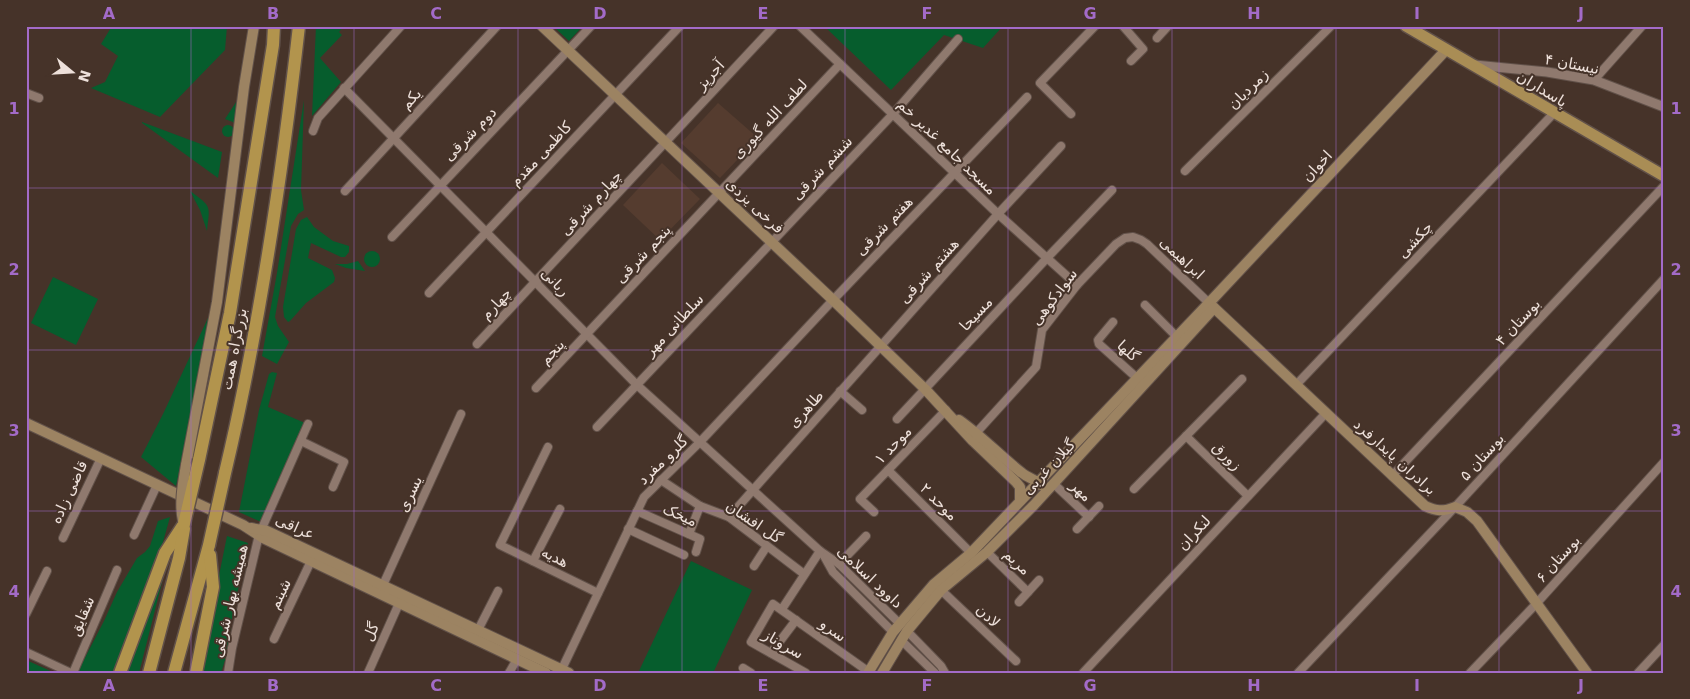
<svg xmlns="http://www.w3.org/2000/svg" width="1690" height="699" viewBox="0 0 1690 699" font-family="'DejaVu Sans','Noto Naskh Arabic',sans-serif">
<style>
.built{fill:#553c2f}
.green{fill:#065d2d}
.lines{fill:none;stroke-linecap:round;stroke-linejoin:round}
.minor-casing{stroke:#615149;stroke-width:10}
.tertiary-casing{stroke:#615149;stroke-width:11}
.secondary-casing{stroke:#615149;stroke-width:12}
.primary-casing{stroke:#615149;stroke-width:14}
.trunk-casing{stroke:#615149;stroke-width:15}
.minor{stroke:#8f796e;stroke-width:8}
.tertiary{stroke:#8f796e;stroke-width:9}
.secondary{stroke:#9c8362;stroke-width:10}
.primary{stroke:#a98d55;stroke-width:11}
.trunk{stroke:#b2944d;stroke-width:12}
.secondary-bridge-casing{stroke:#615149;stroke-width:12;stroke-linecap:butt}
.trunk-bridge-casing{stroke:#615149;stroke-width:15;stroke-linecap:butt}
.secondary-bridge{stroke:#9c8362;stroke-width:10}
.trunk-bridge{stroke:#b2944d;stroke-width:12}
.grid{fill:none;stroke:#a36bc8;stroke-width:1;stroke-opacity:0.55}
.labels{text-anchor:middle;dominant-baseline:central;stroke-width:4;stroke-linejoin:round;paint-order:stroke}
.street-label{font-size:15px;fill:#ede0da;stroke:#463329}
.neatline{fill:none;stroke:#a36bc8;stroke-width:2}
.grid-label{font-size:16px;text-anchor:middle;font-weight:bold;fill:#a36bc8}
</style>
<rect width="100%" height="100%" fill="#463329"/>
<g class="built">
<polygon points="718,103 758,138 720,178 681,143"/>
<polygon points="662,163 700,199 660,240 623,205"/>
</g>
<g class="green">
<polygon points="112,26 227,26 225,50 160,117 91,88 105,82 118,56 101,44"/>
<polygon points="316,26 344,26 339,32 342,35 320,58 341,82 312,116"/>
<polygon points="553,26 583,26 569,41"/>
<polygon points="824,26 1003,26 983,48 944,35 891,90"/>
<polygon points="240,96 236,126 233,122 225,119"/>
<polygon points="304,100 301,190 304,210 298,214 291,226 275,317 278,326 289,342 277,364 262,356 277,273"/>
<polygon points="142,122 222,152 218,178 142,123"/>
<circle cx="228" cy="131" r="6"/>
<path d="M190 191C212 207 210 205 207 231L200 210Z"/>
<polygon points="307,217 314,227 333,241 349,246 349,252 345,257 341,257 311,243 308,258 332,270 335,278 334,282 306,303 290,321 288,322 284,317 283,307 296,229 301,220"/>
<circle cx="372" cy="259" r="8"/>
<polygon points="358,261 365,271 346,268 335,264 347,264"/>
<polygon points="53,277 98,299 76,345 31,323"/>
<polygon points="215,303 176,486 141,457 163,414"/>
<polygon points="272,372 277,373 268,407 305,423 261,522 239,512 259,410 269,374"/>
<polygon points="170,517 158,560 115,673 77,673 104,621 117,592 137,558 145,552 150,546 158,521"/>
<polygon points="227,536 248,543 232,618 226,657 221,673 202,673 212,610"/>
<polygon points="170,551 139,673 125,673"/>
<polygon points="691,561 752,590 713,673 638,673"/>
<polygon points="26,660 55,673 26,673"/>
</g>
<g class="lines">
<g class="minor-casing">
<g id="minor">
<polyline points="800,26 998,214 1077,285"/>
<polyline points="1123,26 1143,49 1131,61"/>
<polyline points="1157,38 1168,26"/>
<polyline points="1594,80 1642,26"/>
<polyline points="344,88 637,385 820,551 839,564 900,624"/>
<polyline points="26,93 39,98"/>
<polyline points="1071,114 1040,83 1095,26"/>
<polyline points="313,131 318,118 401,26"/>
<polyline points="1185,171 1331,26"/>
<polyline points="345,191 497,26"/>
<polyline points="392,237 591,26"/>
<polyline points="429,293 680,26"/>
<polyline points="1145,305 1177,337"/>
<polyline points="1113,322 1098,340 1099,344 1137,378"/>
<polyline points="477,344 774,26"/>
<polyline points="1296,385 1553,114"/>
<polyline points="536,388 840,64"/>
<polyline points="840,391 862,410"/>
<polyline points="897,419 1047,258 1112,190"/>
<polyline points="597,427 893,114 958,39"/>
<polyline points="977,432 1036,367 1042,330 1077,285 1116,244 1125,238 1133,237 1141,240 1147,244 1209,303"/>
<polyline points="1186,436 1248,496"/>
<polyline points="301,441 344,462 333,487"/>
<polyline points="548,447 500,545 598,593"/>
<polyline points="888,470 971,553"/>
<polyline points="1392,476 1664,186"/>
<polyline points="661,480 700,506 729,517 804,574"/>
<polyline points="1054,484 1089,517"/>
<polyline points="1134,489 1242,379"/>
<polyline points="637,511 700,539 696,552"/>
<polyline points="874,512 860,499 946,410"/>
<polyline points="729,517 998,214 1061,146"/>
<polyline points="628,529 684,555"/>
<polyline points="1077,529 1099,506"/>
<polyline points="689,534 700,506"/>
<polyline points="134,535 157,485"/>
<polyline points="63,538 101,458"/>
<polyline points="987,552 1028,592"/>
<polyline points="823,554 833,572 893,632"/>
<polyline points="533,561 560,509"/>
<polyline points="839,564 866,536"/>
<polyline points="754,566 767,546"/>
<polyline points="383,585 461,414"/>
<polyline points="941,590 1016,661"/>
<polyline points="1019,602 1039,580"/>
<polyline points="782,609 820,551"/>
<polyline points="26,614 47,571"/>
<polyline points="478,630 498,591"/>
<polyline points="907,631 941,666 945,673"/>
<polyline points="274,639 311,561"/>
<polyline points="901,640 935,673"/>
<polyline points="26,652 71,673"/>
<polyline points="771,653 796,620"/>
<polyline points="743,668 751,673"/>
<polyline points="73,673 117,570"/>
<polyline points="228,673 232,648 259,535 308,424"/>
<polyline points="368,673 401,599"/>
<polyline points="509,673 517,659"/>
<polyline points="560,673 644,497 700,442 833,300 1027,97"/>
<polyline points="806,673 751,642 773,604 869,672"/>
<polyline points="1083,673 1326,413"/>
<polyline points="1298,673 1455,507 1664,279"/>
<polyline points="1470,673 1536,604 1664,462"/>
<polyline points="1638,673 1664,645"/>
</g>
</g>
<g class="tertiary-casing">
<polyline id="tertiary" points="1475,65 1547,72 1594,80 1664,107"/>
</g>
<g class="secondary-casing">
<g id="secondary">
<polyline points="542,26 833,300 925,389 973,441 1016,482 1020,487 1020,501"/>
<path d="M1209 303 1425 506C1436 511 1443 512 1455 507L1467 512 1477 521 1587 673"/>
<path d="M959 420C982 436 1000 456 1022 473 1028 478 1035 479 1041 485"/>
<polyline points="26,423 243,525 263,538 546,673"/>
<polyline points="186,465 217,302 244,87 254,26"/>
<polyline points="251,528 267,531 569,673"/>
<polyline points="868,673 893,632 934,584 971,553 1209,303 1446,50"/>
<polyline points="882,673 907,631 941,590 987,552 1034,505 1214,308"/>
</g>
</g>
<g class="primary-casing">
<polyline id="primary" points="1406,26 1664,176"/>
</g>
<g class="trunk-casing">
<g id="trunk">
<polyline points="199,460 230,313 273,45 274,26"/>
<path d="M225 473C260 326 282 176 299 26"/>
<polyline points="120,673 165,553 184,524"/>
<polyline points="149,673 179,558 184,529"/>
<polyline points="174,673 209,545"/>
<polyline points="196,673 213,587 210,555"/>
</g>
</g>
<use href="#minor" class="minor"/>
<use href="#tertiary" class="tertiary"/>
<use href="#secondary" class="secondary"/>
<use href="#primary" class="primary"/>
<use href="#trunk" class="trunk"/>
<g class="secondary-bridge-casing">
<path id="secondary-bridge" d="M183 521C179 503 183 483 186 465"/>
</g>
<g class="trunk-bridge-casing">
<g id="trunk-bridge">
<polyline points="184,524 199,460"/>
<polyline points="209,545 225,473"/>
</g>
</g>
<use href="#secondary-bridge" class="secondary-bridge"/>
<use href="#trunk-bridge" class="trunk-bridge"/>
</g>
<path class="grid" d="M191 26V673M354 26V673M518 26V673M682 26V673M845 26V673M1008 26V673M1172 26V673M1336 26V673M1499 26V673M26 188H1664M26 350H1664M26 511H1664"/>
<g class="labels">
<g class="street-label">
<text transform="translate(1572 64) rotate(11)">نیستان ۴</text>
<text transform="translate(710 75) rotate(-47)">آجرپز</text>
<text transform="translate(1248 89) rotate(-45)">زمردیان</text>
<text transform="translate(1542 89) rotate(31)">پاسداران</text>
<text transform="translate(411 99) rotate(-47)">یکم</text>
<text transform="translate(770 119) rotate(-47)">لطف الله گیوری</text>
<text transform="translate(470 134) rotate(-46)">دوم شرقی</text>
<text transform="translate(947 147) rotate(44)">مسجد جامع غدیر خم</text>
<text transform="translate(541 154) rotate(-47)">کاظمی مقدم</text>
<text transform="translate(1317 166) rotate(-47)">اخوان</text>
<text transform="translate(822 168) rotate(-47)">ششم شرقی</text>
<text transform="translate(591 203) rotate(-47)">چهارم شرقی</text>
<text transform="translate(755 206) rotate(43)">فرخی یزدی</text>
<text transform="translate(884 226) rotate(-46)">هفتم شرقی</text>
<text transform="translate(1415 240) rotate(-47)">چکشی</text>
<text transform="translate(643 254) rotate(-47)">پنجم شرقی</text>
<text transform="translate(1182 258) rotate(43)">ابراهیمی</text>
<text transform="translate(929 271) rotate(-48)">هشتم شرقی</text>
<text transform="translate(555 282) rotate(45)">ربانی</text>
<text transform="translate(1054 297) rotate(-53)">سوادکوهی</text>
<text transform="translate(496 304) rotate(-47)">چهارم</text>
<text transform="translate(976 314) rotate(-47)">مسیحا</text>
<text transform="translate(1518 322) rotate(-47)">بوستان ۴</text>
<text transform="translate(674 325) rotate(-47)">سلطانی مهر</text>
<text transform="translate(234 349) rotate(-79)">بزرگراه همت</text>
<text transform="translate(1128 351) rotate(42)">گلها</text>
<text transform="translate(552 352) rotate(-47)">پنجم</text>
<text transform="translate(806 409) rotate(-48)">طاهری</text>
<text transform="translate(893 445) rotate(-46)">موحد ۱</text>
<text transform="translate(1227 456) rotate(44)">زورق</text>
<text transform="translate(1395 457) rotate(42)">برادران پایدارفرد</text>
<text transform="translate(1482 457) rotate(-48)">بوستان ۵</text>
<text transform="translate(663 460) rotate(-44)">گلرو مفرد</text>
<text transform="translate(1049 467) rotate(-47)">گیلان غربی</text>
<text transform="translate(1081 491) rotate(44)">مهر</text>
<text transform="translate(69 492) rotate(-65)">قاضی زاده</text>
<text transform="translate(410 494) rotate(-65)">یسری</text>
<text transform="translate(939 502) rotate(45)">موحد ۲</text>
<text transform="translate(680 515) rotate(24)">میخک</text>
<text transform="translate(754 522) rotate(34)">گل افشان</text>
<text transform="translate(295 527) rotate(24)">عراقی</text>
<text transform="translate(1194 533) rotate(-47)">لنکران</text>
<text transform="translate(555 557) rotate(26)">هدیه</text>
<text transform="translate(1558 559) rotate(-48)">بوستان ۶</text>
<text transform="translate(1017 562) rotate(43)">مریم</text>
<text transform="translate(870 577) rotate(43)">داوود اسلامی</text>
<text transform="translate(280 594) rotate(-65)">شبنم</text>
<text transform="translate(230 601) rotate(-77)">همیشه بهار شرقی</text>
<text transform="translate(82 616) rotate(-67)">شقایق</text>
<text transform="translate(988 616) rotate(44)">لادن</text>
<text transform="translate(833 630) rotate(36)">سرو</text>
<text transform="translate(371 632) rotate(-66)">گل</text>
<text transform="translate(783 644) rotate(30)">سروناز</text>
</g>
</g>
<rect width="1690" height="699" fill="none" stroke="#463329" stroke-width="55"/>
<g transform="translate(72 72) rotate(108)" stroke="#463329" stroke-width="4" paint-order="stroke">
<path d="M0-4L9 19L0 12L-9 19Z" fill="#ede0da"/>
<text y="-8" font-size="14" font-weight="bold" text-anchor="middle" fill="#ede0da">N</text>
</g>
<rect x="28" y="28" width="1634" height="644" class="neatline"/>
<g class="grid-label">
<text x="109" y="19">A</text>
<text x="273" y="19">B</text>
<text x="436" y="19">C</text>
<text x="600" y="19">D</text>
<text x="763" y="19">E</text>
<text x="927" y="19">F</text>
<text x="1090" y="19">G</text>
<text x="1254" y="19">H</text>
<text x="1417" y="19">I</text>
<text x="1581" y="19">J</text>
<text x="14" y="114">1</text>
<text x="1676" y="114">1</text>
<text x="14" y="275">2</text>
<text x="1676" y="275">2</text>
<text x="14" y="436">3</text>
<text x="1676" y="436">3</text>
<text x="14" y="597">4</text>
<text x="1676" y="597">4</text>
<text x="109" y="691">A</text>
<text x="273" y="691">B</text>
<text x="436" y="691">C</text>
<text x="600" y="691">D</text>
<text x="763" y="691">E</text>
<text x="927" y="691">F</text>
<text x="1090" y="691">G</text>
<text x="1254" y="691">H</text>
<text x="1417" y="691">I</text>
<text x="1581" y="691">J</text>
</g>
</svg>
